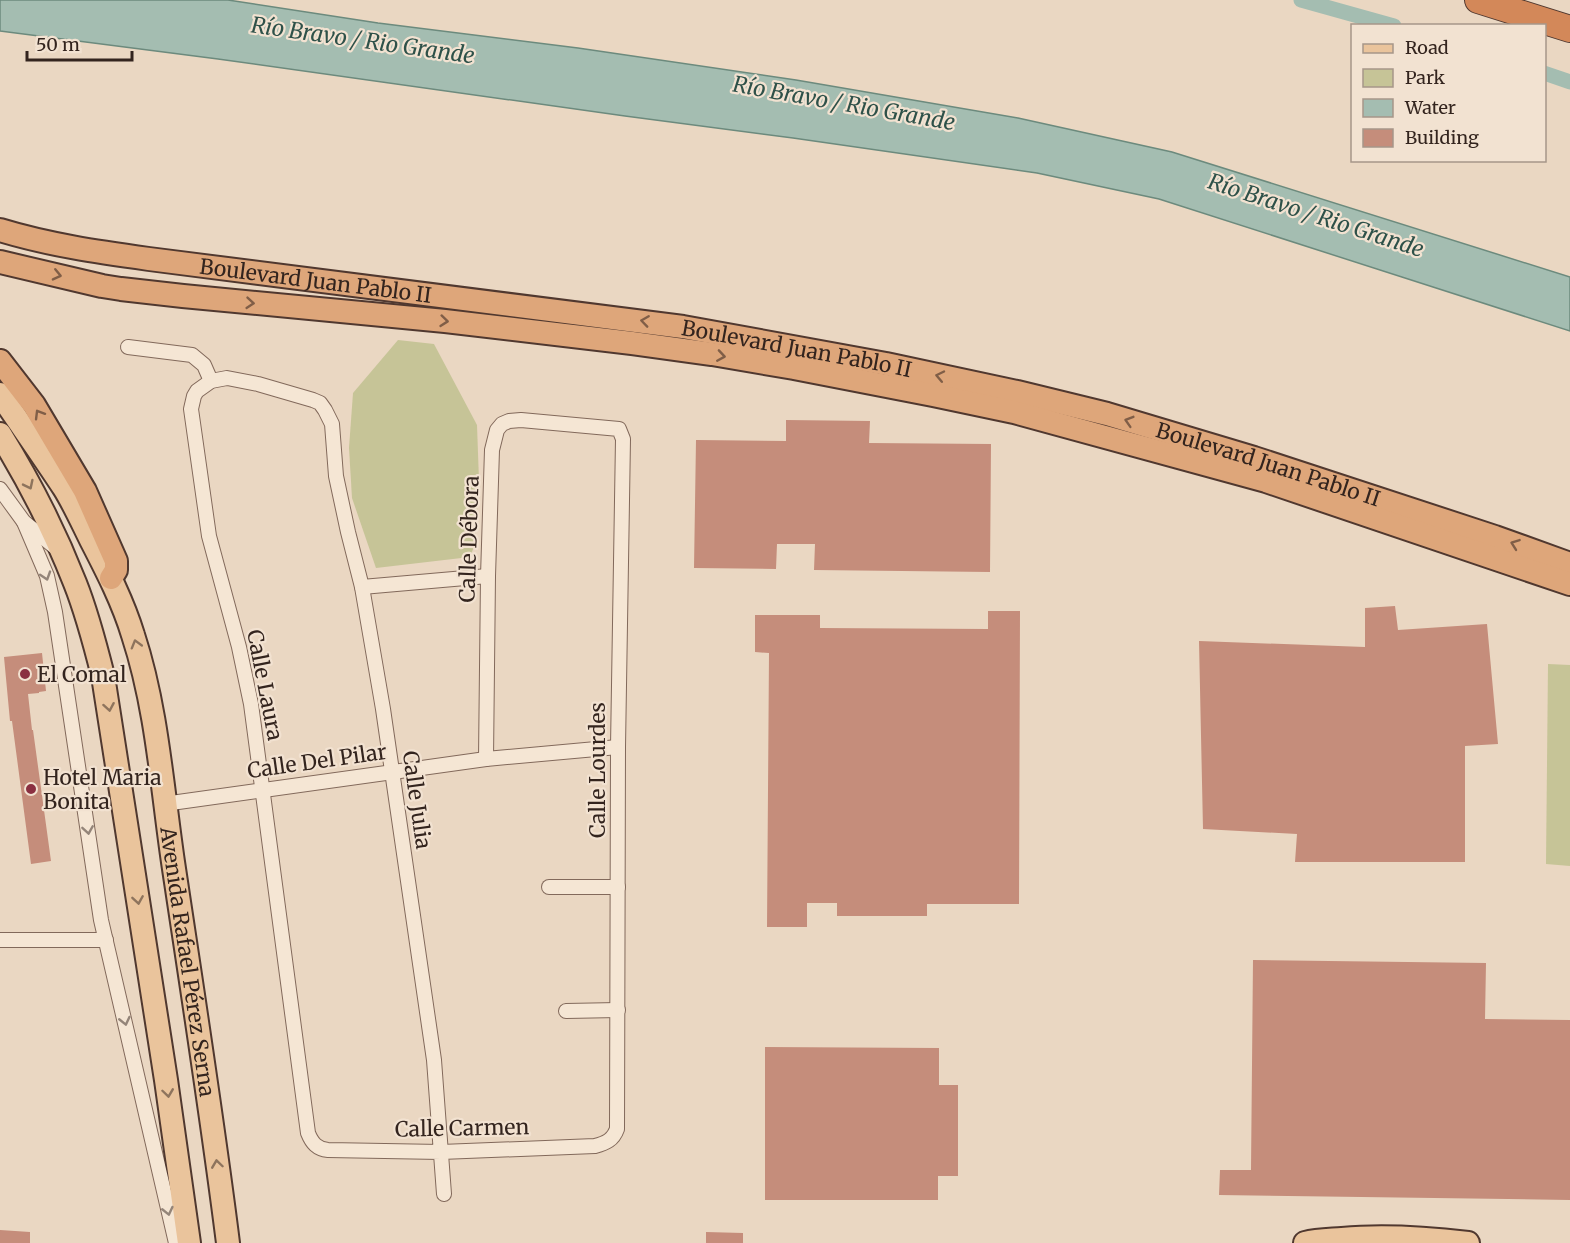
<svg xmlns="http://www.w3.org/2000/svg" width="1570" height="1243" viewBox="0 0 1570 1243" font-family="Merriweather,serif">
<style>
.green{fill:#c6c497}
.water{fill:#a4bdb1;stroke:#6c8a7d;stroke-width:1.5}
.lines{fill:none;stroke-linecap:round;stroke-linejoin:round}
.canal{stroke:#a4bdb1;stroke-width:15}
.building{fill:#c58d7b}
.minor-casing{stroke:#82695b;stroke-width:16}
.primary-casing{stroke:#50382f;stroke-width:26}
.trunk-casing{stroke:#50382f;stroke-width:26}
.motorway-casing{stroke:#50382f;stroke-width:28}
.minor{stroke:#f5e6d4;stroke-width:14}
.primary{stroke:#eac49c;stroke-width:22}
.trunk{stroke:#dea67a;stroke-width:22}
.motorway{stroke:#d38859;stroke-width:26}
.oneway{stroke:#805e47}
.oneway2{stroke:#8e745d}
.oneway3{stroke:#948579}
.poi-dot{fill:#8b3041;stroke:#f2e2d1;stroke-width:2}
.labels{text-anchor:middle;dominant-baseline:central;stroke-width:4.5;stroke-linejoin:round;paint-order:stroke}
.street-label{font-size:21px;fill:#33241e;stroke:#f2e2d1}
.poi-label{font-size:21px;fill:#33241e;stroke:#f2e2d1;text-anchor:start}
.water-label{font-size:22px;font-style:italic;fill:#2e5149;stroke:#f2e2d1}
</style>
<rect width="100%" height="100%" fill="#ead7c2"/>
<g class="green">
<polygon points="398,340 434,344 477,425 479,481 475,544 470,557 376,568 352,498 349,448 353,393"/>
<polygon points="1548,664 1570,665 1570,866 1546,864"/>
</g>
<polygon class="water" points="0,0 228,0 378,23 578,48 796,80 1018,118 1172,152 1570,277 1570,331 1159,199 1037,173 793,138 625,116 218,59 0,31"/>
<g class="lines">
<g class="canal">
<polyline points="1301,0 1394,26"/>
<polyline points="1544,73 1570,82"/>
</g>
</g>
<g class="building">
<polygon points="786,420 870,421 869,443 991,444 990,572 814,570 815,544 777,544 776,569 694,568 696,440 786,441"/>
<polygon points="1395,606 1398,630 1487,624 1498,744 1465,746 1465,862 1295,862 1297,834 1203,829 1199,641 1365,647 1365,608"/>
<polygon points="988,611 1020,611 1019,904 927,904 927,916 837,916 837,903 807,903 807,927 767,927 769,653 755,652 755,615 820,615 820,628 988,629"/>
<polygon points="42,653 46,691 39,692 39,693 28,694 32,730 33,730 51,861 31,864 12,721 10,721 4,657"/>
<polygon points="1253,960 1486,963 1485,1019 1570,1020 1570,1200 1219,1195 1220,1170 1251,1170"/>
<polygon points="765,1047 939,1048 939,1085 958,1085 958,1176 938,1176 938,1200 765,1200"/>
<polygon points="0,1230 30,1232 30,1243 0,1243"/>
<polygon points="706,1232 743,1233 743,1243 706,1243"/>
</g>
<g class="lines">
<g class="minor-casing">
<g id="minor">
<polyline points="128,347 192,355 204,365 211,381"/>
<polyline points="0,489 24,522 56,548"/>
<polyline points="24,522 47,576 55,612 101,920 176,1243"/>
<polyline points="362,587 488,576"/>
<polyline points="164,804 486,759 618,747"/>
<polyline points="549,887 618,887"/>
<polyline points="0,940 106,940"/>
<polyline points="566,1011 618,1010"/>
<path d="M444 1194 434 1060 383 709 362 587 348 532 336 476 332 424 325 410 320 403 313 400 258 384 227 378 211 381 197 391 194 396 191 409 209 536 239 647 251 704 308 1133C312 1143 317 1149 328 1150L441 1152 595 1146C606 1143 613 1140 617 1129L618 747 623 439 619 429 521 420 509 421 502 424 497 430 492 450 488 576 486 759"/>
</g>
</g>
<g class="primary-casing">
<g id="primary">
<path id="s1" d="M0 394C21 425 43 456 64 488 74 504 82 522 91 540 107 571 123 602 133 635 157 708 162 787 173 862 192 989 212 1116 228 1243"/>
<path d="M0 434C29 481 55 532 75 583 87 613 95 644 103 676L166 1080 189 1243"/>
<path d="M1305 1243C1317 1240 1329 1240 1342 1239 1384 1235 1426 1238 1468 1243"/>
</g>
</g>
<g class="trunk-casing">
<g id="trunk">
<path id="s2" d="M0 230C49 245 99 252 149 259L683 327 886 364 1017 392 1107 414 1254 458 1495 537 1570 564"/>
<polyline points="0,262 102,286 121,289 183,296 445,321 632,343 712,354 794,368 933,395 1014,412 1266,481 1570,584"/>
<polyline points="0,361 34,405 85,491 116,561 116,570 111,578"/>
</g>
</g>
<g class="motorway-casing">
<polyline id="motorway" points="1478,0 1570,29"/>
</g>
<use href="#minor" class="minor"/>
<use href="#primary" class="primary"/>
<use href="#trunk" class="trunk"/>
<use href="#motorway" class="motorway"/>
</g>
<defs><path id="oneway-chevron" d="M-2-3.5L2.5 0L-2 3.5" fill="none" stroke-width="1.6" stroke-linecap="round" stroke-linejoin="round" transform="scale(1.5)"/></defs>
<g class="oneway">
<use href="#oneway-chevron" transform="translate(57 275) rotate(13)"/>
<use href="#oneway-chevron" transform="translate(250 303) rotate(5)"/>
<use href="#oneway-chevron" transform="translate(444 321) rotate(6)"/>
<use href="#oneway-chevron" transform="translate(645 321) rotate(-172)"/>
<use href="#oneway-chevron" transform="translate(721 356) rotate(9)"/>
<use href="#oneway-chevron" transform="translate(940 376) rotate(-168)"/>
<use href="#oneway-chevron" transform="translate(39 414) rotate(-121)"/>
<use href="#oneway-chevron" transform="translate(1129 421) rotate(-163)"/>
<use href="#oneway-chevron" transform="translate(1515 544) rotate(-160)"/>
</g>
<g class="oneway2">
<use href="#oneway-chevron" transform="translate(29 485) rotate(64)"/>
<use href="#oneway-chevron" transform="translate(136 644) rotate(-106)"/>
<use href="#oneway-chevron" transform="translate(109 707) rotate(80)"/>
<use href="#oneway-chevron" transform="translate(138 900) rotate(81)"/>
<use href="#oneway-chevron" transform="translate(168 1093) rotate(82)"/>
<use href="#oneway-chevron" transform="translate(217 1164) rotate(-98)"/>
</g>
<g class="oneway3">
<use href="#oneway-chevron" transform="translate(46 576) rotate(72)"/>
<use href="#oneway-chevron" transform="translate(88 830) rotate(81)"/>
<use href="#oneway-chevron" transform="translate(125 1021) rotate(77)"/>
<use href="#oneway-chevron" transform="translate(168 1211) rotate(77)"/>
</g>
<g class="poi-dot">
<circle cx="25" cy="674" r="6"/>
<circle cx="31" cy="789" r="6"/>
</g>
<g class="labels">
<g class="street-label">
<text stroke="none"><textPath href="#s2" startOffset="320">Boulevard Juan Pablo II</textPath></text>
<text stroke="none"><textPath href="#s2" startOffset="806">Boulevard Juan Pablo II</textPath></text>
<text stroke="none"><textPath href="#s2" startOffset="1292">Boulevard Juan Pablo II</textPath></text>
<text transform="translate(469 539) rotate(-88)">Calle Débora</text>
<text transform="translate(265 685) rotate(79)">Calle Laura</text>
<text transform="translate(317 761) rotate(-8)">Calle Del Pilar</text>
<text transform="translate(597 770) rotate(-90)">Calle Lourdes</text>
<text transform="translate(417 800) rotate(82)">Calle Julia</text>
<text stroke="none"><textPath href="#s1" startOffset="608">Avenida Rafael Pérez Serna</textPath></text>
<text transform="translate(462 1128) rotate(-1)">Calle Carmen</text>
</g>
<g class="poi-label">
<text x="37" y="674">El Comal</text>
<text x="43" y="777">Hotel Maria<tspan x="43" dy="24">Bonita</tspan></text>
</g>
<g class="water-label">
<text transform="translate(363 40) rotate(8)">Río Bravo / Rio Grande</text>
<text transform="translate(844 103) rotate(10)">Río Bravo / Rio Grande</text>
<text transform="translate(1316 215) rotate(18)">Río Bravo / Rio Grande</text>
</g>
</g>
<rect x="1351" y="24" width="195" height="138" fill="#f2e2d1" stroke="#a69689" stroke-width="1.5"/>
<rect x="1363" y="44" width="30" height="9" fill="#eac49c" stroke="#a69689" stroke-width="1.5"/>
<text x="1405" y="54" font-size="18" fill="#33241e">Road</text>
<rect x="1363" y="69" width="30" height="18" fill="#c6c497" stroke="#a69689" stroke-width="1.5"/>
<text x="1405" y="84" font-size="18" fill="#33241e">Park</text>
<rect x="1363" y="99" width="30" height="18" fill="#a4bdb1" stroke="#a69689" stroke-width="1.5"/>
<text x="1405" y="114" font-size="18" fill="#33241e">Water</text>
<rect x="1363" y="129" width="30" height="18" fill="#c58d7b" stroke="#a69689" stroke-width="1.5"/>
<text x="1405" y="144" font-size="18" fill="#33241e">Building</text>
<path d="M27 51v9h105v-9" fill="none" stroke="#33241e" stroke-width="3"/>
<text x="36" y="51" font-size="18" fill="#33241e" stroke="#f2e2d1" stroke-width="4.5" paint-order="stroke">50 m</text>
</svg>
